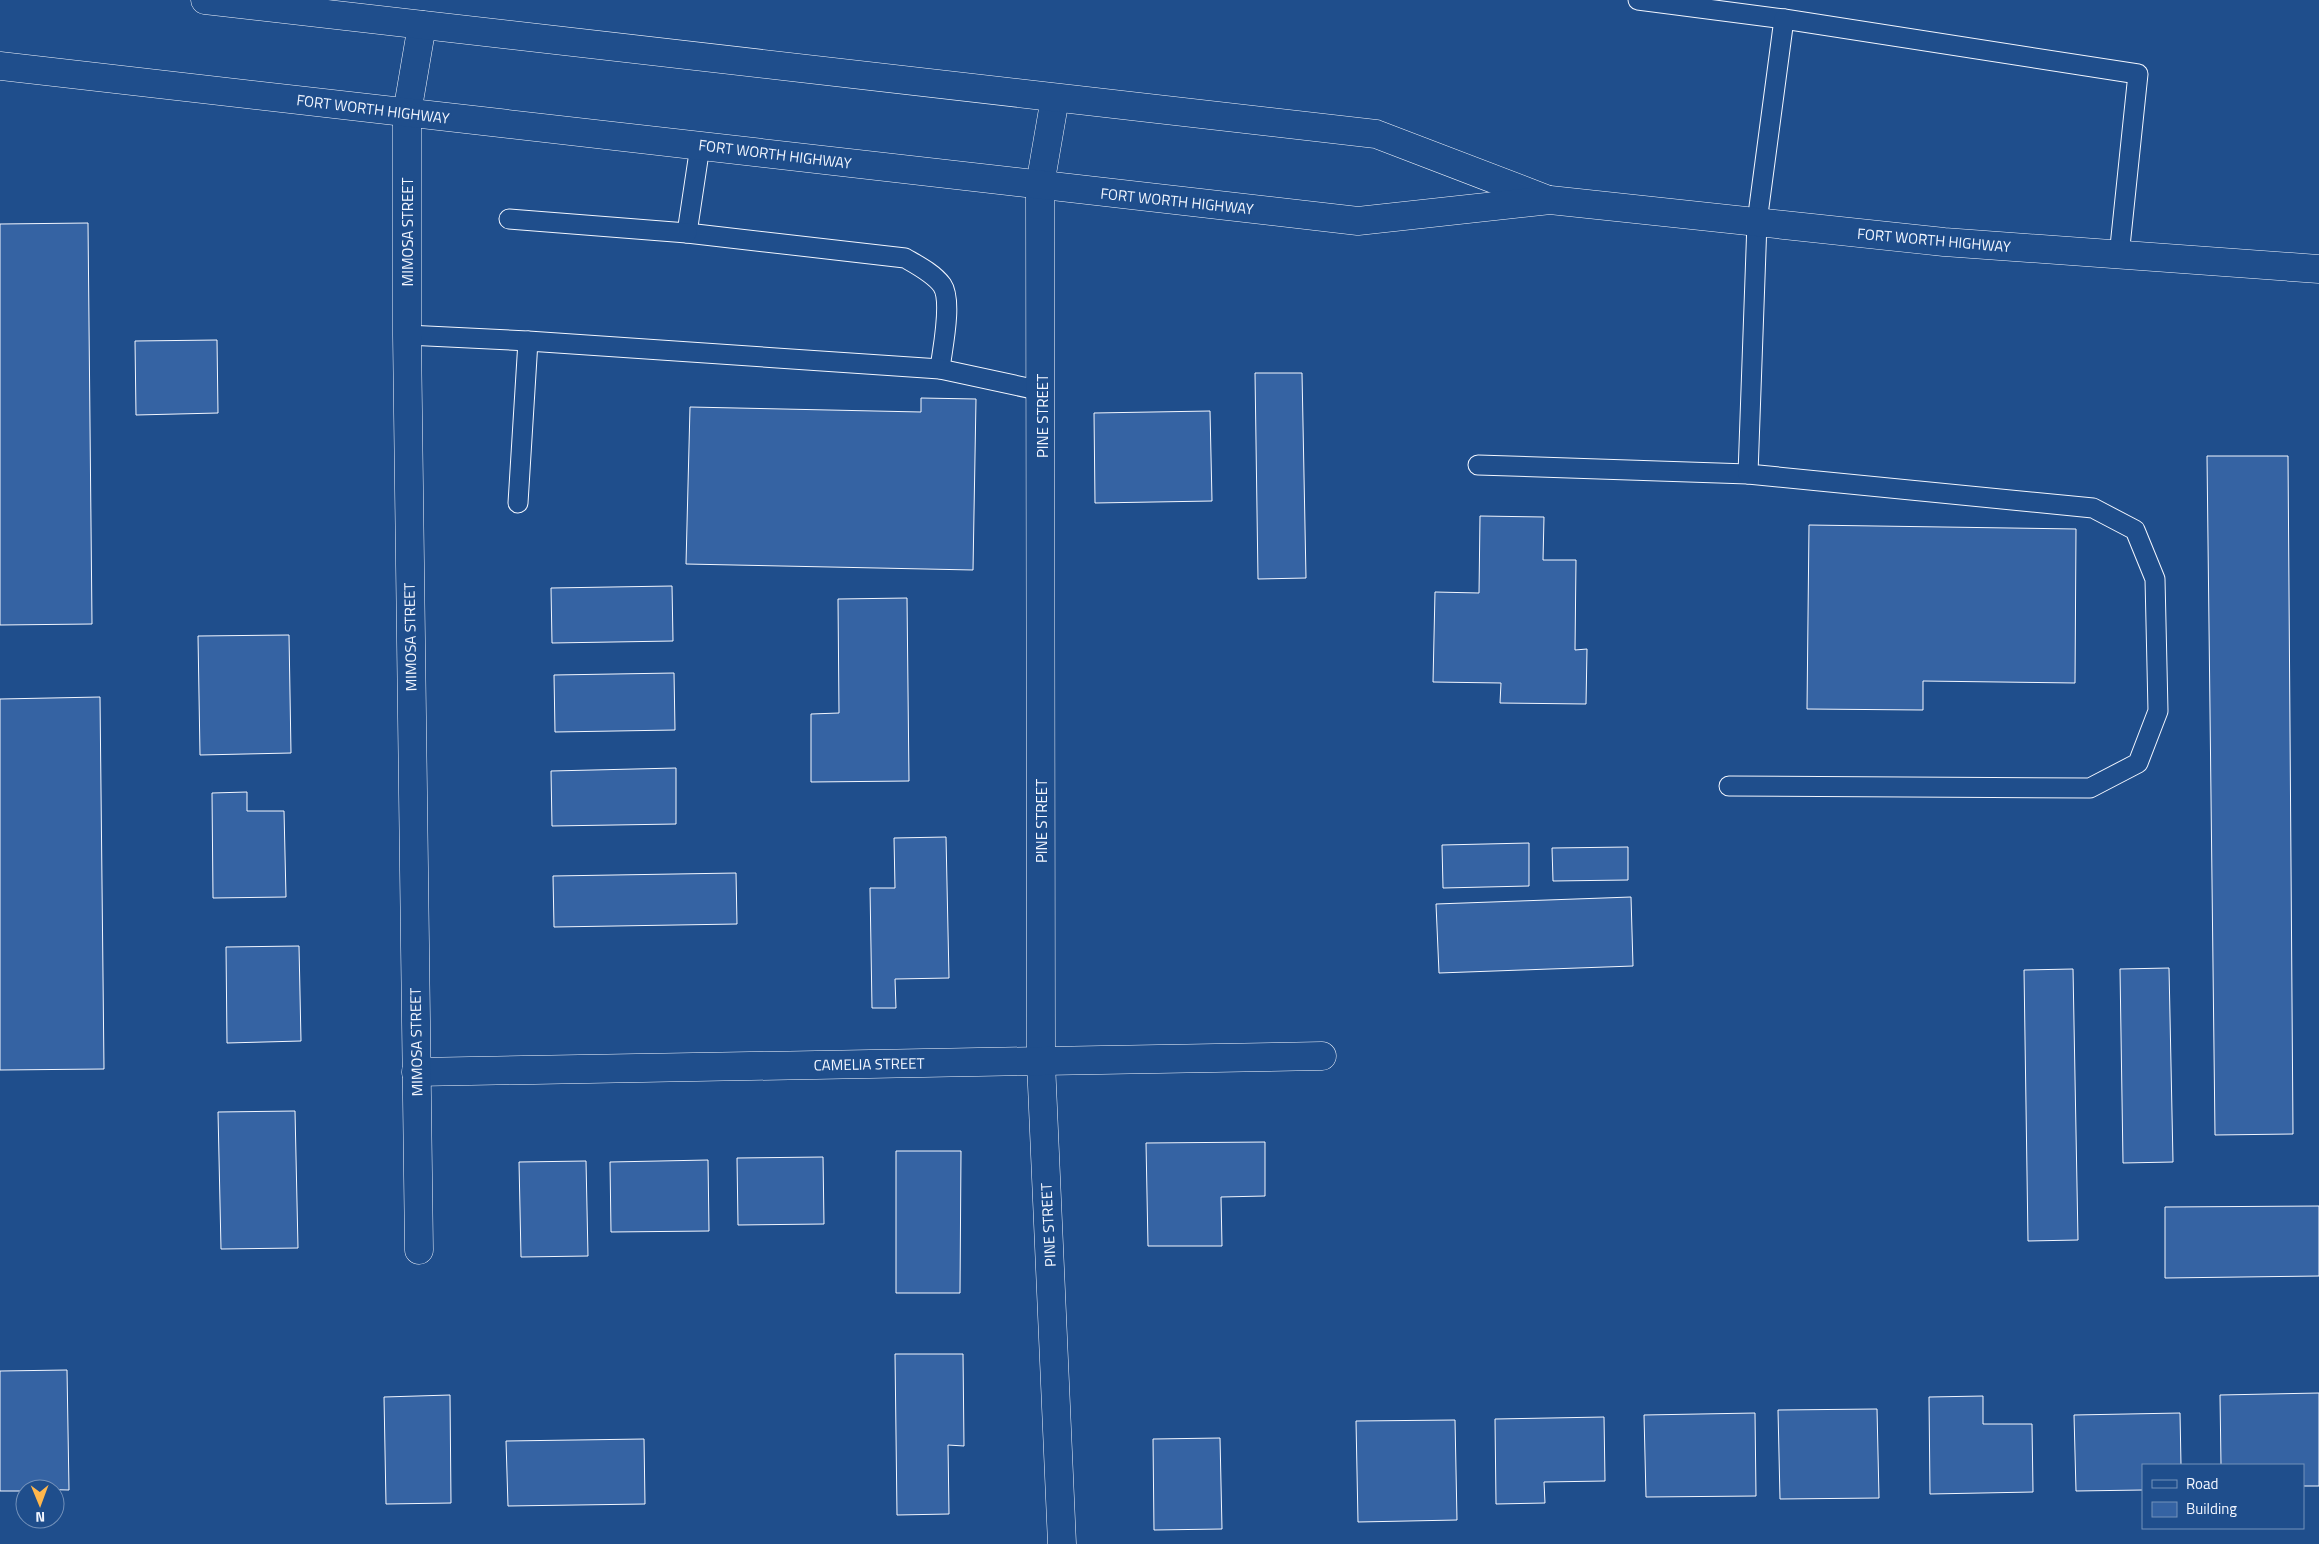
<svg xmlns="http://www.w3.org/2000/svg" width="2319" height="1544" viewBox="0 0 2319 1544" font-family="'Titillium Web',sans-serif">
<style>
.building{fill:#3563a3;stroke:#f2f6ff}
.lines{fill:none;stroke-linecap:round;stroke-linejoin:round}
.service-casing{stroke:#f2f6ff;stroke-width:21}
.minor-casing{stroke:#f2f6ff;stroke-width:29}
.primary-casing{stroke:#f2f6ff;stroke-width:29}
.service{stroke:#1f4e8c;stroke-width:19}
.minor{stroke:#1f4e8c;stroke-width:28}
.primary{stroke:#1f4e8c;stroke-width:28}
.labels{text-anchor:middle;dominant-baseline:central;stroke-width:4;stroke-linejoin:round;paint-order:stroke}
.street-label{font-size:15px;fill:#f2f6ff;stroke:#1f4e8c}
</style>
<rect width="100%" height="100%" fill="#1f4e8c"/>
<g class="building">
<polygon points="88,223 92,624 0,625 0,224"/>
<polygon points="217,340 218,413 136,415 135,341"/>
<polygon points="1255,373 1302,373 1306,578 1258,579"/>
<polygon points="921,398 976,399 973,570 686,564 690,407 921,412"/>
<polygon points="1210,411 1212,501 1095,503 1094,413"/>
<polygon points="2207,456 2288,456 2293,1134 2215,1135"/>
<polygon points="1480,516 1544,517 1543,560 1576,560 1575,650 1587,649 1586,704 1500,703 1501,683 1433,682 1435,592 1479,593"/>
<polygon points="1809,525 2076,529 2075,683 1923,681 1923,710 1807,709"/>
<polygon points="672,586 673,641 552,643 551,588"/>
<polygon points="907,598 909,781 811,782 811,714 839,713 838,599"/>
<polygon points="289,635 291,753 200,755 198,636"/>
<polygon points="674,673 675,730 555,732 554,675"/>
<polygon points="100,697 104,1069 0,1070 0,699"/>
<polygon points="676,768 676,824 552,826 551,771"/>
<polygon points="247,792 247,811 284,811 286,897 213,898 212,793"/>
<polygon points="946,837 949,978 895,979 896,1008 872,1008 870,888 895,888 894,838"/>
<polygon points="1529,843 1529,886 1443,888 1442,845"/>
<polygon points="1628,847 1628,880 1553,881 1552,848"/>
<polygon points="736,873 737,924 554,927 553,876"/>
<polygon points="1631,897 1633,966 1439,973 1436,904"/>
<polygon points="299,946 301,1041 227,1043 226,947"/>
<polygon points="2169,968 2173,1162 2123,1163 2120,969"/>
<polygon points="2073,969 2078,1240 2028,1241 2024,970"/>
<polygon points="295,1111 298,1248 221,1249 218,1112"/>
<polygon points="1265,1142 1265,1196 1221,1197 1222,1246 1148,1246 1146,1143"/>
<polygon points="896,1151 961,1151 960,1293 896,1293"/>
<polygon points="823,1157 824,1224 738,1225 737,1158"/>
<polygon points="708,1160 709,1231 611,1232 610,1162"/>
<polygon points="586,1161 588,1256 521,1257 519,1162"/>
<polygon points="2319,1206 2319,1276 2165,1278 2165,1207"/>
<polygon points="895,1354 963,1354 964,1446 948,1445 949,1514 897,1515"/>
<polygon points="67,1370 69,1490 25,1489 25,1491 0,1491 0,1371"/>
<polygon points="2319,1393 2319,1486 2303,1486 2303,1465 2221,1465 2220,1395"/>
<polygon points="450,1395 451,1503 386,1504 384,1397"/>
<polygon points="1983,1396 1983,1424 2032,1424 2033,1492 1930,1494 1929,1397"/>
<polygon points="1877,1409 1879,1498 1780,1499 1778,1410"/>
<polygon points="1755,1413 1756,1496 1646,1497 1644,1415"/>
<polygon points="2180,1413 2181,1465 2143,1465 2143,1490 2076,1491 2074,1415"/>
<polygon points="1604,1417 1605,1481 1544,1482 1545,1503 1496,1504 1495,1419"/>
<polygon points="1455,1420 1457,1520 1358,1522 1356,1421"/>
<polygon points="1220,1438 1222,1529 1154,1530 1153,1439"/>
<polygon points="644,1439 645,1504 508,1506 506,1441"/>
</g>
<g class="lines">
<g class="service-casing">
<g id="service">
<polyline points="1638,0 1784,19"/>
<path d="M700 146 687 233 905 258C917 265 933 273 942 285 953 301 942 350 940 369"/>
<polyline points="509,219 687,233"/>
<polyline points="407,335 528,341"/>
<polyline points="1478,465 1748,474"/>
<polyline points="518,503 528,341 940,369 1042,391"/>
<polyline points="1729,786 2090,788 2138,763 2158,711 2155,579 2135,530 2093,508 1748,474 1757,222 1784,19 2138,74 2119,256"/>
</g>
</g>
<g class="minor-casing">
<g id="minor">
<polyline points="1055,98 1040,185 1041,1062 1062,1544"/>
<polyline points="416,1072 1322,1056"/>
<polyline points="419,1250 407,335 407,113 422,25"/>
</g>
</g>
<g class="primary-casing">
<g id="primary">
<polyline points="205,0 1376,134 1546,199"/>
<polyline points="0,66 1358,221 1550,200 1944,242 2319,269"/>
</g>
</g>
<use href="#service" class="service"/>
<use href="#minor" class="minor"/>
<use href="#primary" class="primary"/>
</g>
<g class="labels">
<g class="street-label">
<text transform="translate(373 109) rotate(7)">FORT WORTH HIGHWAY</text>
<text transform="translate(775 154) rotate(7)">FORT WORTH HIGHWAY</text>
<text transform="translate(1177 201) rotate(6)">FORT WORTH HIGHWAY</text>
<text transform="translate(407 232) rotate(-90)">MIMOSA STREET</text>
<text transform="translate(1934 240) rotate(5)">FORT WORTH HIGHWAY</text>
<text transform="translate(1042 416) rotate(-90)">PINE STREET</text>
<text transform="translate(410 637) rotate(-91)">MIMOSA STREET</text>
<text transform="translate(1041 821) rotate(-90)">PINE STREET</text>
<text transform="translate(416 1042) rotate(-91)">MIMOSA STREET</text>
<text transform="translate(869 1064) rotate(-1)">CAMELIA STREET</text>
<text transform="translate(1048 1225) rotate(-93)">PINE STREET</text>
</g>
</g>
<rect x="2142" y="1464" width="162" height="65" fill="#1f4e8c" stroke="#7391ba"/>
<rect x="2152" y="1480" width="25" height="8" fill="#1f4e8c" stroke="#7391ba"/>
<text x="2186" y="1489" font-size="15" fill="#f2f6ff">Road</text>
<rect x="2152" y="1502" width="25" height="15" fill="#3563a3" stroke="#7391ba"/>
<text x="2186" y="1514" font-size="15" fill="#f2f6ff">Building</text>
<g transform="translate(40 1504) rotate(179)"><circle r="24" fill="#1f4e8c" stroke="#7391ba"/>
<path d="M0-4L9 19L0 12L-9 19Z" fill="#ffb74d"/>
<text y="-8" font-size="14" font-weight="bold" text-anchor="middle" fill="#f2f6ff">N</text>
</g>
</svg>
